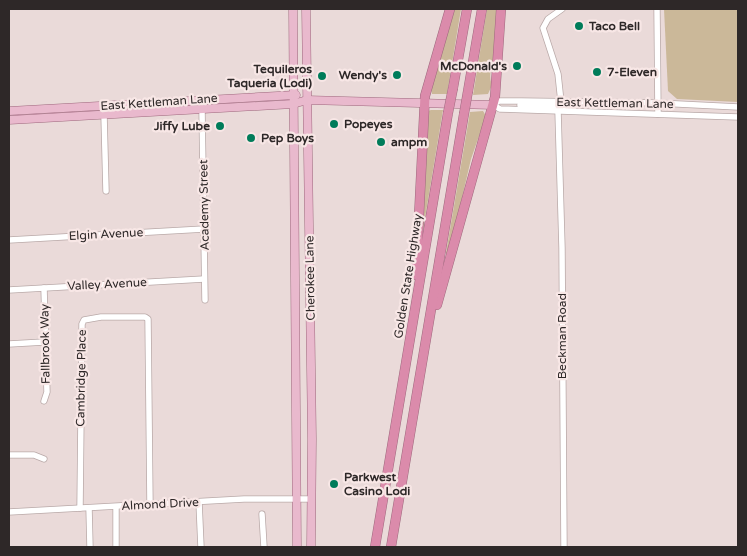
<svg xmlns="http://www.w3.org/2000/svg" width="747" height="556" viewBox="0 0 747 556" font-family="'Varela Round',sans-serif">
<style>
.green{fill:#cbb899}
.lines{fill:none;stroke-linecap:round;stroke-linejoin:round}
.minor-casing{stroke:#b9a9a8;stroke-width:7}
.major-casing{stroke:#9e687d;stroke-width:9}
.highway-casing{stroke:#9e687d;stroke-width:10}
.minor{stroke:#fff;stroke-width:5.5}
.major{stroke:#e9b9cd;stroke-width:8}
.highway{stroke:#db8bab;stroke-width:9}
.highway-bridge-casing{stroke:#9e687d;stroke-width:10;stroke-linecap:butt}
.highway-bridge{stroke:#db8bab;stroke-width:9}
.poi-dot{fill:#007c5a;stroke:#f8e7e6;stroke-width:2}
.labels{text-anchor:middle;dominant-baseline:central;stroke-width:4.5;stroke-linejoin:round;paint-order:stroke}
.poi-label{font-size:12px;font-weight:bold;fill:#2e2828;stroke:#f8e7e6;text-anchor:start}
.street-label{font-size:12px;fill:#2e2828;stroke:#f8e7e6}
</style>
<rect width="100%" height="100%" fill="#eadad9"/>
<g class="green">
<polygon points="453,9 461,9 447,94 432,94 431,89"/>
<path d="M487 9H497L494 63C490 70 489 77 492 85L488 94 473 95Z"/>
<polygon points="664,9 738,9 738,102 677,99 668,91"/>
<polygon points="431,110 443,110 423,230 420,230 424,160 429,142 426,138 428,111"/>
<polygon points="483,111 486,116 471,159 449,254 446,253 470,112"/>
</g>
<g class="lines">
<g class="minor-casing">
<g id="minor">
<polyline points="657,9 658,114"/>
<polyline points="561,102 558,74 543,28 548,19 562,9"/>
<polyline points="520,105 557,106 561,102"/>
<polyline points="738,107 658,103 522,101 499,101 493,105 500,109 738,117"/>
<polyline points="202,110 205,300"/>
<polyline points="104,115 106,191"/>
<polyline points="9,240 204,229"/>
<polyline points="9,290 204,279"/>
<polyline points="9,344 44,342"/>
<polyline points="44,401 47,392 44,288"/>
<polyline points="9,455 34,455 44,459"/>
<polyline points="199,502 201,547"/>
<polyline points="116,507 116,547"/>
<polyline points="80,508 82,324 84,320 101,317 145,317 148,319 150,505"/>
<polyline points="89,508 90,547"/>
<polyline points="9,512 244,499 310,499"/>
<polyline points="262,514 264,547"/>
<polyline points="564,547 562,248 558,111 568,106 575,106"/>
</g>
</g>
<g class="major-casing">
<g id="major">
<polyline points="293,9 297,547"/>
<polyline points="306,9 312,439 311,547"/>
<polyline points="9,111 296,95"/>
<polyline points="9,120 293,104 307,100 493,105"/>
</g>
</g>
<g class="highway-casing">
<g id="highway">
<polyline points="453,88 467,9"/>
<polyline points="468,91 482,9"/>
<polyline points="416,275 425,96 450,9"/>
<polyline points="437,305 495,97 501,9"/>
<polyline points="375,547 448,113"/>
<polyline points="391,547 464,114"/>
</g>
</g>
<use href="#minor" class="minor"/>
<use href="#major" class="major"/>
<use href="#highway" class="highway"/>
<g class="highway-bridge-casing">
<g id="highway-bridge">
<polyline points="448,113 453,88"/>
<polyline points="464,114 468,91"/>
</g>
</g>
<use href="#highway-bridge" class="highway-bridge"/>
</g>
<g class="poi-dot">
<circle cx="579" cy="26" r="5"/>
<circle cx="517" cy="66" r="5"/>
<circle cx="597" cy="72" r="5"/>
<circle cx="397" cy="75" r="5"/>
<circle cx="322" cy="76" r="5"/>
<circle cx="334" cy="124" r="5"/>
<circle cx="220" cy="126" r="5"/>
<circle cx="251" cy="138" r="5"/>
<circle cx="381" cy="142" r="5"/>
<circle cx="334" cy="484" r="5"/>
</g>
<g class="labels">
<g class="poi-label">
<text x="589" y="26">Taco Bell</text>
<text x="507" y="66" text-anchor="end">McDonald's</text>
<text x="312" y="69" text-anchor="end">Tequileros<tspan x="312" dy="14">Taqueria (Lodi)</tspan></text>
<text x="607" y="72">7-Eleven</text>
<text x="387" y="75" text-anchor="end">Wendy's</text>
<text x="344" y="124">Popeyes</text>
<text x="210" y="126" text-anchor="end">Jiffy Lube</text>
<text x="261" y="138">Pep Boys</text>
<text x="391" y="142">ampm</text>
<text x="344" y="477">Parkwest<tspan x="344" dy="14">Casino Lodi</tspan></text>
</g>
<g class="street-label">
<text transform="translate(159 102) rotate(-4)">East Kettleman Lane</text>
<text transform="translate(615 103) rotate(1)">East Kettleman Lane</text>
<text transform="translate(204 205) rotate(-91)">Academy Street</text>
<text transform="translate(106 234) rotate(-3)">Elgin Avenue</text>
<text transform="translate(408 276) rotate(-81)">Golden State Highway</text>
<text transform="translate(310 278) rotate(-91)">Cherokee Lane</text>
<text transform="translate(107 284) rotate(-3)">Valley Avenue</text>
<text transform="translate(562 336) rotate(-90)">Beckman Road</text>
<text transform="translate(45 344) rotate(-91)">Fallbrook Way</text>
<text transform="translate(81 378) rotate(-89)">Cambridge Place</text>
<text transform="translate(160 504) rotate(-3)">Almond Drive</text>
</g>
</g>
<rect width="747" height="556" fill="none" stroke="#2e2828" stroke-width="20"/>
</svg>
